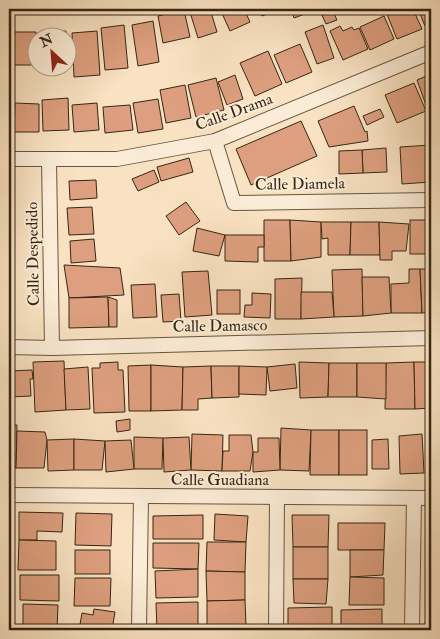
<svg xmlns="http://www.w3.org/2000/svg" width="440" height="639" viewBox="0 0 440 639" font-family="'IM FELL Double Pica',serif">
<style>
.building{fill:#dd9f7f;stroke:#362613}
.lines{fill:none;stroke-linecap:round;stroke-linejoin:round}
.street-casing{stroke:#67553f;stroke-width:16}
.street{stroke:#fbecd7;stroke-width:14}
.labels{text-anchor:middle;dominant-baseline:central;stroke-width:4;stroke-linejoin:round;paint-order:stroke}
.street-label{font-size:16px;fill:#362613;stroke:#fbecd7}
</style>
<rect width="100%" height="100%" fill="#f9e2c2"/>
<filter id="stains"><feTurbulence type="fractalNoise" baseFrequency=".004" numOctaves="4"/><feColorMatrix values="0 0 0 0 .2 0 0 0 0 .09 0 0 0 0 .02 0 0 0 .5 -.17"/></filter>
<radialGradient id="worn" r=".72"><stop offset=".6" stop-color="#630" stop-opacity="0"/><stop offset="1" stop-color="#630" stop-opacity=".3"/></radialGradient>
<g class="building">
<polygon points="189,9 210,9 217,32 198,38"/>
<polygon points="220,9 244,9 250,22 230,31"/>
<polygon points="259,9 279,9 262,16"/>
<polygon points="291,9 318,9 294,18"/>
<polygon points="332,9 337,20 326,24 321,13"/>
<polygon points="395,9 413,9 422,29 397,39 386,12"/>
<polygon points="418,9 431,9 431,23 425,26"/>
<polygon points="184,10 190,37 163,43 158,16"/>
<polygon points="384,16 394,39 370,50 360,27"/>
<polygon points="153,21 159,62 138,66 132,25"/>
<polygon points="124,25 128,68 105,70 101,28"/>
<polygon points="323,25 334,58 317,64 305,32"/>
<polygon points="340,26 343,31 352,27 354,30 359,28 368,49 343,60 330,31"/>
<polygon points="66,31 66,38 41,38 41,32"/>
<polygon points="97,31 100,75 74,77 72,33"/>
<polygon points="12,32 36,32 35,65 11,65"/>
<polygon points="300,44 312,72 286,83 274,55"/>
<polygon points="268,51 282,84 255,96 240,63"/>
<polygon points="431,74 431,107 427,108 417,80"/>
<polygon points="235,75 243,99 227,105 218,82"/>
<polygon points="216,78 224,110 196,117 188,85"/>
<polygon points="414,83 426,111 397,123 385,95"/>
<polygon points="185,85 191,118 166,123 160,90"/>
<polygon points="68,98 69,130 43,131 42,100"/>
<polygon points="158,99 163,129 138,133 133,103"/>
<polygon points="15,103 39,104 39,132 14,132"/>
<polygon points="97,103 99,130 74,132 72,105"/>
<polygon points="130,105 133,130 105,133 103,107"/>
<polygon points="354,106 365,132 367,131 368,141 329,147 318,121"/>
<polygon points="380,109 384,117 367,125 363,116"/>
<polygon points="301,121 317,156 251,185 236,149"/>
<polygon points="431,145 431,182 402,184 400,147"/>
<polygon points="386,148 387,172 363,173 362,150"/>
<polygon points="362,150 363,173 339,174 339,151"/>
<polygon points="189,158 193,172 161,181 157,167"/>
<polygon points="154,170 159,182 138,191 132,179"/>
<polygon points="96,180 97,198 70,200 69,181"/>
<polygon points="186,202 200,221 179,235 166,216"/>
<polygon points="92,207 94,234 69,235 67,208"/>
<polygon points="264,220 290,220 291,261 264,261"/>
<polygon points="290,220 321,222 321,257 291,261"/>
<rect x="410" y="220" width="21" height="34"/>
<polygon points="321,222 351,222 350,255 328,255 328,238 322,239"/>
<polygon points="351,222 379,222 380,255 350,255"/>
<polygon points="379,222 409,224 406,251 392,251 392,260 380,260"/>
<polygon points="197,228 225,235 219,256 193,251"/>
<polygon points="225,235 264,235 264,247 258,247 258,262 225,261"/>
<polygon points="94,239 96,261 71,263 70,241"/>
<polygon points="64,265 120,268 124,295 69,298"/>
<polygon points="362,269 363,316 334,317 332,270"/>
<polygon points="409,269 420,269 422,313 391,313 391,284 409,283"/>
<polygon points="420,269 431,269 431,312 422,313"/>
<polygon points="208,271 212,315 185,317 182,272"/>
<polygon points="362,277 389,277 391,313 363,316"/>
<polygon points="302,278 301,319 275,319 275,279"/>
<polygon points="155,284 157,317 133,318 131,285"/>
<rect x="217" y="290" width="23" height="24"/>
<polygon points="301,292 332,292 334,317 301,319"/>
<polygon points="252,293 271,294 270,318 244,317 245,305 252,305"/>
<polygon points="179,294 181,321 163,322 161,295"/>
<polygon points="108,297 109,327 69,328 69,298"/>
<polygon points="108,297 117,300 117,327 109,327"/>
<polygon points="64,361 66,410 35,412 33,362"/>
<polygon points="118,362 118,370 123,370 125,412 94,413 92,368 100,368 100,363"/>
<polygon points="299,362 329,363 328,397 300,398"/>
<polygon points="414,362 415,409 385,409 386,363"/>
<polygon points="414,362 431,362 431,408 415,409"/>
<polygon points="329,363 357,363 357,397 328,397"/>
<polygon points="357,363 386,363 386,399 357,397"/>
<polygon points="295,364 297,388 270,391 267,367"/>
<polygon points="151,365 151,411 129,411 128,366"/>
<polygon points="151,365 183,367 182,410 151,411"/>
<polygon points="211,366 212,398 198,399 198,410 182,410 183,367"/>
<polygon points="211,366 239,366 239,397 212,398"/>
<polygon points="239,366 267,367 266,395 239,394"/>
<polygon points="88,367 90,409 66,410 64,369"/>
<polygon points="32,370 33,379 30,379 31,396 9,397 9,371"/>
<polygon points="428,410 431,410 431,430 429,430"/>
<polygon points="130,419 130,430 117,432 116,421"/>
<polygon points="9,425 17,425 16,468 9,467"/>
<polygon points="281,428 311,430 309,471 280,470"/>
<polygon points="311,430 339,430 339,475 310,475"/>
<rect x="339" y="430" width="28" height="45"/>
<polygon points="17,431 45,432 47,440 44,468 16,468"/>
<polygon points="192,434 223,435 222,471 191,470"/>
<polygon points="422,434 424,473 400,474 399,436"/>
<polygon points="229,435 251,435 253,452 250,471 222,471 223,451 229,451"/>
<rect x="430" y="435" width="1" height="35"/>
<polygon points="134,437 163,438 162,469 134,469"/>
<polygon points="189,437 191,470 164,472 163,438"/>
<polygon points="258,438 279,438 280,470 253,472 253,452 258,452"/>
<polygon points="74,439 74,470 48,471 47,440"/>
<polygon points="74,439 105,441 102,470 74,470"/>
<polygon points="388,439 389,469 372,469 372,440"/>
<polygon points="131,440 134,469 106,472 105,441"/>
<polygon points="19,512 63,513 62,532 37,531 37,540 19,540"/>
<polygon points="76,513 112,514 111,546 75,545"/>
<polygon points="215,514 248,516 246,542 214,540"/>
<polygon points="203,515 203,539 153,539 153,516"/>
<polygon points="292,515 329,515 328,547 293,547"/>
<polygon points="427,518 431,518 431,546 427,545"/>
<polygon points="338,523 385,523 384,550 338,550"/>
<polygon points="19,540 56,541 56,570 18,570"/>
<polygon points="207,542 246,542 245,572 206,571"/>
<polygon points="153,543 199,543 198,569 153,568"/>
<rect x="293" y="547" width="35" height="32"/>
<rect x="75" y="550" width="35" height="24"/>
<polygon points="350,550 384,550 383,575 350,577"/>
<polygon points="198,569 198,597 156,598 155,571"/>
<polygon points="206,571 245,572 245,600 207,601"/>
<polygon points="20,575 59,575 59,601 20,600"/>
<rect x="429" y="576" width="2" height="28"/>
<polygon points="350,577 384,578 384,605 349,605"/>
<polygon points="75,578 111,578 110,606 74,606"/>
<polygon points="293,579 328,579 326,604 294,603"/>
<polygon points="245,600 246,626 207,627 207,601"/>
<polygon points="198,602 198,629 157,630 156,603"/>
<polygon points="23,604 58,605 57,630 23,630"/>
<rect x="429" y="604" width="2" height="26"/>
<polygon points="332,607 332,630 288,630 288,608"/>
<polygon points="94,609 115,612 112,630 79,630 82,613 93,615"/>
<polygon points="382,609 382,630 341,630 341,610"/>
</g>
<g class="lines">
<g class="street-casing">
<g id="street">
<polyline points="215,141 234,203 431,200"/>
<polyline points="9,159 117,159 215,141 431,52"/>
<polyline points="49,160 52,348"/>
<polyline points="9,347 52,348 431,338"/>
<polyline points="9,495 431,498"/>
<polyline points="139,630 141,497"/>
<polyline points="276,630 277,497"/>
<polyline points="412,630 414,498"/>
</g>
</g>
<use href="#street" class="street"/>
</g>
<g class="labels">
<g class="street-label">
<text transform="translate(234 112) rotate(-20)">Calle Drama</text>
<text transform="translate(300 184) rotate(-1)">Calle Diamela</text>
<text transform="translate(33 254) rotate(-91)">Calle Despedido</text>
<text transform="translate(220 326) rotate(-1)">Calle Damasco</text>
<text x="220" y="480">Calle Guadiana</text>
</g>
</g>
<rect width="440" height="639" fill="none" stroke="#f9e2c2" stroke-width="30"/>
<rect x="10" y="10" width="420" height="619" fill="none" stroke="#362613" stroke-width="2.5"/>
<rect x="15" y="15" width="410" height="609" fill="none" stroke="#362613"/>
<g transform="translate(52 52) rotate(334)"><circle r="24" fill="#fbecd7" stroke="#ac9d89"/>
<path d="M0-4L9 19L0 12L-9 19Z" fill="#8f2418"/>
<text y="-8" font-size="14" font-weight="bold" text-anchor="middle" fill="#362613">N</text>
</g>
<rect width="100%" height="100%" filter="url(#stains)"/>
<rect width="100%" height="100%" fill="url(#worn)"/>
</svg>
